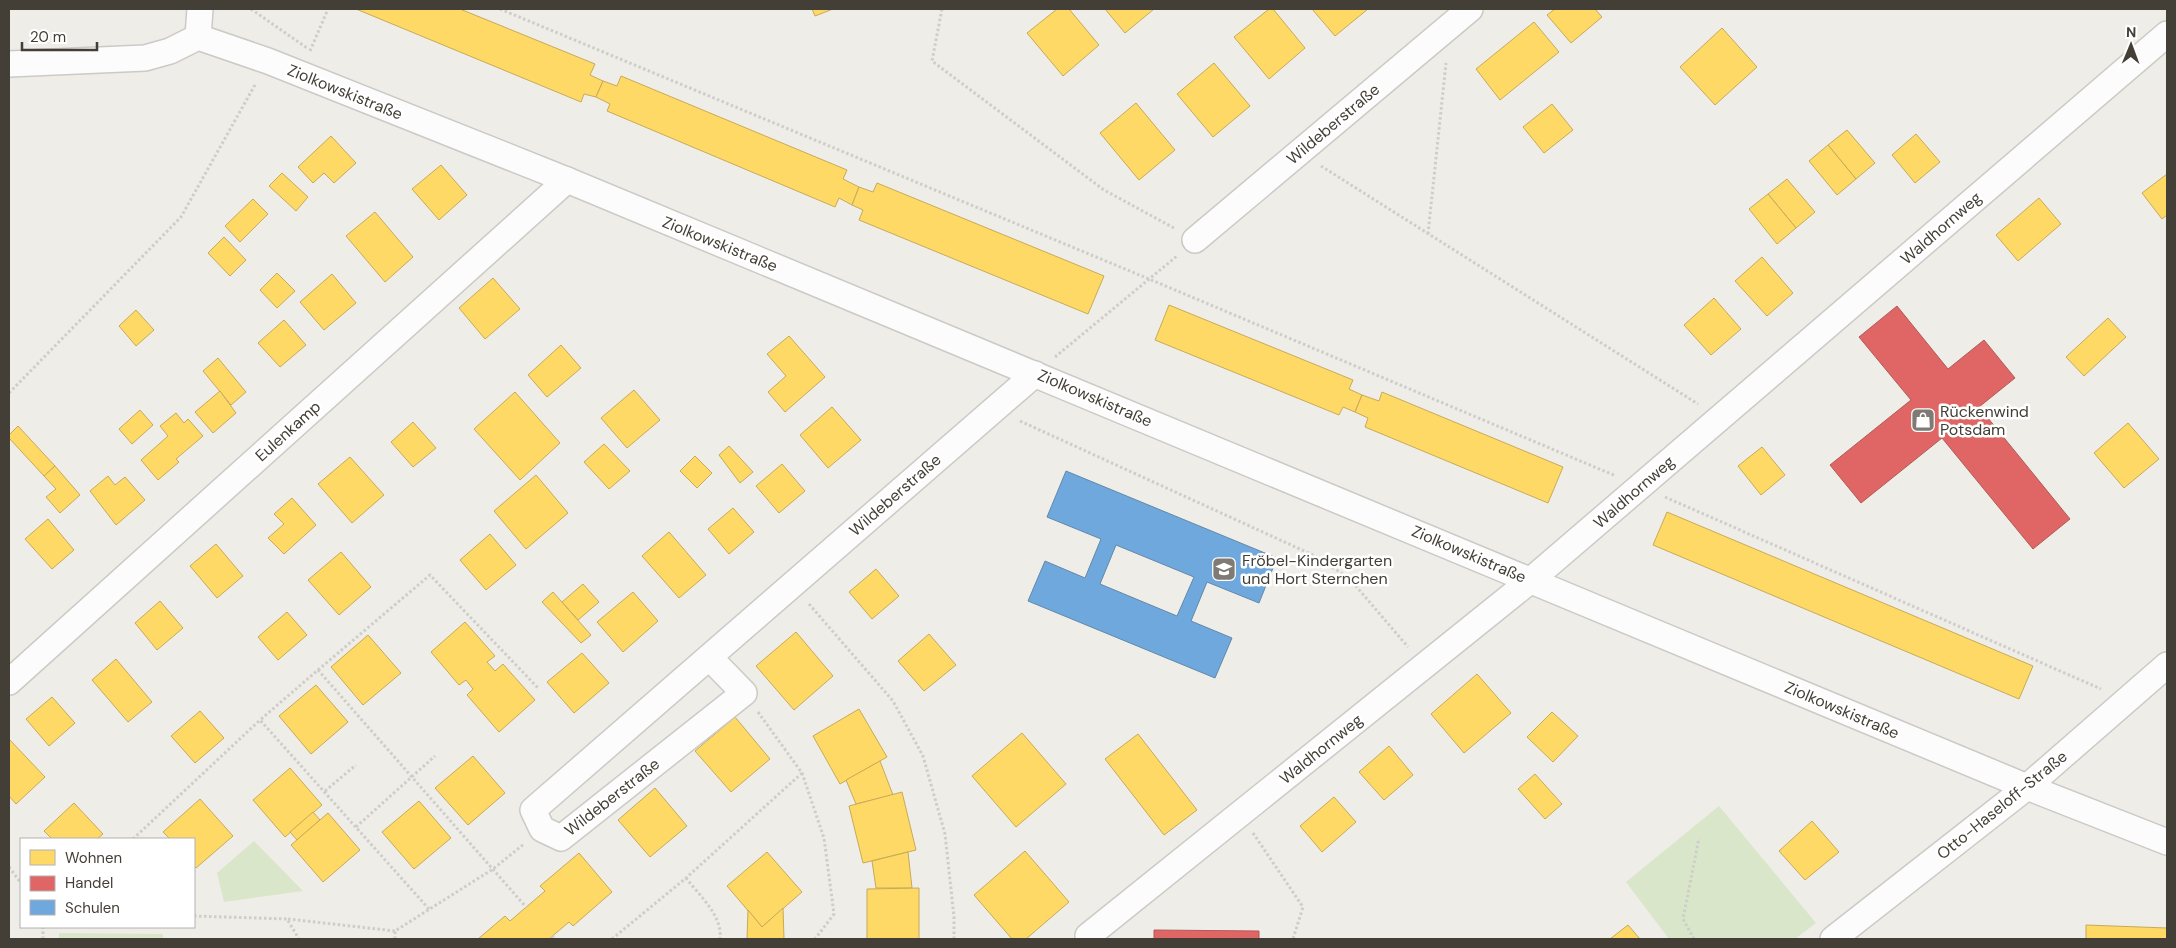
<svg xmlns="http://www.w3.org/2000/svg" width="2176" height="948" viewBox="0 0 2176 948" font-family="'DM Sans',sans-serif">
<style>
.green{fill:#dae6ca}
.homes{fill:#ffd966;stroke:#c7aa58}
.shops{fill:#e06666;stroke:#b15a58}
.schools{fill:#6fa8dc;stroke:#6288aa;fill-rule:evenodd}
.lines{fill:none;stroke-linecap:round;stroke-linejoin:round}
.minor-casing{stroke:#cccac6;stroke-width:28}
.path{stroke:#cfcdca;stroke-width:3;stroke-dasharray:2.5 2.5;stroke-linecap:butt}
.minor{stroke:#fcfcfc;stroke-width:25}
.labels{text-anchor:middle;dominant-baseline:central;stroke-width:5;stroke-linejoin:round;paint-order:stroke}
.street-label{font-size:16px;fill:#433e36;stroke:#fff}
.poi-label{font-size:16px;fill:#433e36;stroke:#fff;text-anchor:start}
</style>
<rect width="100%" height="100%" fill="#eeede8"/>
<g class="green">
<polygon points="1719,806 1816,923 1795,939 1669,939 1626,882"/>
<polygon points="254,841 303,891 224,902 217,873"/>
<polygon points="59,933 163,934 163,939 59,939"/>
</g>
<g class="homes">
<polygon points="356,9 460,9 595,64 590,75 603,81 596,97 584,94 581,102"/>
<polygon points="812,9 833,9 815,16"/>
<polygon points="1057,9 1069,9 1099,45 1063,76 1027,33"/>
<polygon points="1105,9 1154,9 1125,33"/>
<polygon points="1269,9 1273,9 1305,48 1269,79 1234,37"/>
<polygon points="1312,9 1368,9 1335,36"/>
<polygon points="1555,9 1595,9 1602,17 1571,43 1547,15"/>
<polygon points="1534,22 1559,52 1500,100 1476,69"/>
<polygon points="1722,28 1757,67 1715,105 1680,67"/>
<polygon points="1214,63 1250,106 1213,137 1177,94"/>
<polygon points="621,76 847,170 843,179 859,187 852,205 839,198 835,207 607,111 610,104 596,97 603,81 617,86"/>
<polygon points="1136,103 1175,150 1139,180 1100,133"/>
<polygon points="1552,104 1573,130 1544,153 1523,127"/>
<polygon points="1847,130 1875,163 1856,179 1828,145"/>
<polygon points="1916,134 1940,162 1915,183 1892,155"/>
<polygon points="331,136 356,163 334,183 324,173 313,183 298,167"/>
<polygon points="1828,145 1856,179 1837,195 1809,161"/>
<polygon points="441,165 467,195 439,220 412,189"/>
<polygon points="282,173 308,197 296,211 269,186"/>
<polygon points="2167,174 2167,215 2162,219 2142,193"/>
<polygon points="1787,179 1815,212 1796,228 1768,194"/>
<polygon points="877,183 1104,276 1088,314 859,220 863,210 852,205 859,187 873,192"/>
<polygon points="1768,194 1796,228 1777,244 1749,209"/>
<polygon points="2039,198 2061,224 2018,261 1996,235"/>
<polygon points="253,199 268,214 240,242 225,226"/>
<polygon points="375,212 413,257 385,282 346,236"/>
<polygon points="224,237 246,260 230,276 208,253"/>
<polygon points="1762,257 1793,293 1767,316 1735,281"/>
<polygon points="277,273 295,291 277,308 260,290"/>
<polygon points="332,274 356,303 324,330 300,302"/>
<polygon points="493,278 520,309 485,339 459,308"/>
<polygon points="1714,298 1741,329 1711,355 1684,325"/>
<polygon points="1169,305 1353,380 1349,389 1362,395 1355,412 1343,407 1339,415 1155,340"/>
<polygon points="136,310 154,330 136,346 119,326"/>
<polygon points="2108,318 2126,337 2084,376 2066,357"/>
<polygon points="284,320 306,345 280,367 258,343"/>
<polygon points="789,336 825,377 785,412 768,392 786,376 767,354"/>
<polygon points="561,345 581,368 547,397 528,375"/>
<polygon points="218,358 246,392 231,405 203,371"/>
<polygon points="634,390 660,420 627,448 601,418"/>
<polygon points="220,391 236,413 213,433 195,412"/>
<polygon points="515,392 560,443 520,480 474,429"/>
<polygon points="1382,392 1563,467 1548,503 1365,427 1368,418 1355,412 1362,395 1379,401"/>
<polygon points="832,407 861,440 828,468 800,435"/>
<polygon points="140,410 153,425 132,444 119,429"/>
<polygon points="176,413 184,423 188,419 203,436 176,459 179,462 158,480 141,460 168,436 160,426"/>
<polygon points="413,422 436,448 413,467 391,442"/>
<polygon points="2128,423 2159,459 2124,488 2094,453"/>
<polygon points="18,426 55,466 44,476 9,438 9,435"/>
<polygon points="604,444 630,471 609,489 584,462"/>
<polygon points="729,446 753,472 740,483 719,455"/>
<polygon points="1762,447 1785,475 1761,495 1738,466"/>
<polygon points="695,456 712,473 697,488 680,471"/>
<polygon points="350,457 384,495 352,523 318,484"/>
<polygon points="782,464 805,491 779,513 756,486"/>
<polygon points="55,466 80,495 60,513 46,497 56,489 44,476"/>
<polygon points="536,475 568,513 526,549 494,511"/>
<polygon points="108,476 115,485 125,477 145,500 116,525 90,491"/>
<polygon points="292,498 316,525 284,554 268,538 284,524 274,514"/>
<polygon points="733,508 754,532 729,554 708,529"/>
<polygon points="1667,512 2033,666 2019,699 1653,545"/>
<polygon points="48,519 74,550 52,569 25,539"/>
<polygon points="669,532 706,575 679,598 642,556"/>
<polygon points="490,534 516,565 486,590 460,560"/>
<polygon points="216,544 243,576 217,598 190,566"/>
<polygon points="341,552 371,587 339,615 308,580"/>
<polygon points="876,569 899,596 872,619 849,592"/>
<polygon points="583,584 599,602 578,620 562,602"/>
<polygon points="553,592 591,635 581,643 542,602"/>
<polygon points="633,592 658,621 623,652 597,622"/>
<polygon points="160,601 183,628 157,650 135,623"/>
<polygon points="287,612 307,635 278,660 258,637"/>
<polygon points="465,622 495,656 487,662 495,671 503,664 535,700 499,732 467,695 473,689 466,680 459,685 431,652"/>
<polygon points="796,632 833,676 794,710 756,666"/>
<polygon points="929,634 956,665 924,691 898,661"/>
<polygon points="368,635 401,673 363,705 331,667"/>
<polygon points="582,653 609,683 574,713 547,682"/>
<polygon points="116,659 152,702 128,722 92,680"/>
<polygon points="1477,674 1511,713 1464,753 1431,714"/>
<polygon points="316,685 348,722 311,754 279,716"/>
<polygon points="52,697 75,723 49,746 26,719"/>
<polygon points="859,709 887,757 840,784 813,736"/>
<polygon points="200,711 224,738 195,763 171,736"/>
<polygon points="1552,712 1578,736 1553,762 1527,737"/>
<polygon points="735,717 770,759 731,792 695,751"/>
<polygon points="1022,733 1066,784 1016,827 972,776"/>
<polygon points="1138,734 1197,810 1164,835 1105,759"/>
<polygon points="9,739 45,777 16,804 9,796"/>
<polygon points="1389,746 1413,775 1384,800 1359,772"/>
<polygon points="473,756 505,793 468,825 435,788"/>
<polygon points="880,761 893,795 856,804 846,780"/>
<polygon points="290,768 322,805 285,837 253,800"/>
<polygon points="1535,774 1562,804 1545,819 1518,789"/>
<polygon points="655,788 687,826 650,857 618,820"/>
<polygon points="902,792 916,850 863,863 849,806"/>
<polygon points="1334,797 1356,822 1322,852 1300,826"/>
<polygon points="200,799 233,836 196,868 194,866 194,839 170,839 163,832"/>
<polygon points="419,801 451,838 414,869 382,832"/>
<polygon points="74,803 103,834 97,839 52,839 44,831"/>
<polygon points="313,812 320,820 297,840 290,832"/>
<polygon points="328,813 360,850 323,882 291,845"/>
<polygon points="1812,821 1839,852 1805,880 1779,851"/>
<polygon points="1025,851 1069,902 1026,939 1012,939 974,895"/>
<polygon points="767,852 802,892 762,927 727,886"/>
<polygon points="908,852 912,888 876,888 872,861"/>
<polygon points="579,853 612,892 573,926 569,922 549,939 478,939 505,916 510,921 545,891 540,886"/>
<polygon points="919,888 919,939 867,939 867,889"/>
<polygon points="783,908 784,939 747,939 748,910 762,927"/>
<polygon points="1628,925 1640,939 1610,939"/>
<polygon points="2086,925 2167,928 2167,939 2086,939"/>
</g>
<g class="shops">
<polygon points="1897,306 1948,369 1984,340 2015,378 1979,407 2070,519 2033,549 1942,438 1861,503 1830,465 1911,400 1859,337"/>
<polygon points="1154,930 1259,931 1259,939 1154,939"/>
</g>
<path class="schools" d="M1066 471 1277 558 1259 603 1207 582 1191 621 1232 638 1215 678 1028 601 1045 561 1085 578 1101 539 1047 517ZM1116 545 1194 577 1177 616 1100 584Z"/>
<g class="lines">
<g class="minor-casing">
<g id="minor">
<polyline points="198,37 200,9"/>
<polyline points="9,64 145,58 170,51 198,37 268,61 567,180 2027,787 2167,842"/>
<polyline points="1195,240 1470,9"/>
<polyline points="709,657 744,693 561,838 542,829 533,810 1035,374"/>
<polyline points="9,682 567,180"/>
<polyline points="1088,936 1531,580 2167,34"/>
<polyline points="1833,939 2027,787 2167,665"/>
</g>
</g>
<g class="path">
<polyline points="251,9 307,48"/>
<polyline points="500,9 1149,279 1616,476"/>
<polyline points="942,9 932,61 1104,190 1174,228"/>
<polyline points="310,51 328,9"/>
<polyline points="1321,166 1698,404"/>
<polyline points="1428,234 1446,63"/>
<polyline points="1055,357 1177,256"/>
<polyline points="9,393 181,217 256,83"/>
<polyline points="1020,421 1313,555 1349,578 1408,647"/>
<polyline points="1665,497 2101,689"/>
<polyline points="809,604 893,701 923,756 945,834 954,917 954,939"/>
<polyline points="318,670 430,575 538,688"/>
<polyline points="758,712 802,773 824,838 834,914 815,939"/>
<polyline points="325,791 356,765"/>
<polyline points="356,827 435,756"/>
<polyline points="1253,833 1303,907 1293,939"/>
<polyline points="133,839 260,720"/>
<polyline points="9,867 21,883"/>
<path d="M686 878C699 895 723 916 720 939"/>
<polyline points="429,909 260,720 318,670 526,907"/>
<polyline points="194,916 287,919 299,939"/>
<polyline points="288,919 395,931"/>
<polyline points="552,936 555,939"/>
<polyline points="43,939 43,927"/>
<polyline points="395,939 395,931 493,869 524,844"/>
<polyline points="612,939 686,878 802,773"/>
<polyline points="1694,939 1683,919 1699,838"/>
</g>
<use href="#minor" class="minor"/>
</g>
<defs>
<g id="shop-square" transform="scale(1.25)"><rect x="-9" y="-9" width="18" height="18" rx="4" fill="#7f7b74" stroke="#fff"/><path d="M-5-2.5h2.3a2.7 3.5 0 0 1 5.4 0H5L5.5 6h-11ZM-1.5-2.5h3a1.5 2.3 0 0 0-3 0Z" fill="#fff"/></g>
<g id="school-square" transform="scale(1.25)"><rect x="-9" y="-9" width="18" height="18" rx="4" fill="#7f7b74" stroke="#fff"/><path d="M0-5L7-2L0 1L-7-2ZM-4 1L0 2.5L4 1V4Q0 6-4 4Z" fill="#fff"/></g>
</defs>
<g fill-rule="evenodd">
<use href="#shop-square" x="1923" y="420"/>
<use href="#school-square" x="1224" y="569"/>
</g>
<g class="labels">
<g class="street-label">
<text transform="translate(345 92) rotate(22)">Ziolkowskistraße</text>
<text transform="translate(1333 124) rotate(-40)">Wildeberstraße</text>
<text transform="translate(1941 228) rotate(-41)">Waldhornweg</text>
<text transform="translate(720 244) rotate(22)">Ziolkowskistraße</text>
<text transform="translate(1095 398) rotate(23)">Ziolkowskistraße</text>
<text transform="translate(288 431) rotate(-42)">Eulenkamp</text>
<text transform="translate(1634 492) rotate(-41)">Waldhornweg</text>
<text transform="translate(895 495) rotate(-41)">Wildeberstraße</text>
<text transform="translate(1469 554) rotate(23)">Ziolkowskistraße</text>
<text transform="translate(1842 710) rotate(23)">Ziolkowskistraße</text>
<text transform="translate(1321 749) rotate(-39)">Waldhornweg</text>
<text transform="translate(612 797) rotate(-38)">Wildeberstraße</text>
<text transform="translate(2002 805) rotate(-39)">Otto-Haseloff-Straße</text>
</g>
<g class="poi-label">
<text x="1940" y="411">Rückenwind<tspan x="1940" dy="18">Potsdam</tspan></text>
<text x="1242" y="560">Fröbel-Kindergarten<tspan x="1242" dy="18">und Hort Sternchen</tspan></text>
</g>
</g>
<rect width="2176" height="948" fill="none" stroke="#433e36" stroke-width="20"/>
<rect x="20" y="838" width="175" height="90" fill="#ffffff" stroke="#b4b2af"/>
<rect x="30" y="850" width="25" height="15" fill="#ffd966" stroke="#b4b2af"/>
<text x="65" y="863" font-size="15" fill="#433e36">Wohnen</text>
<rect x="30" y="876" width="25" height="15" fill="#e06666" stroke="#b4b2af"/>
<text x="65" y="888" font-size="15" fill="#433e36">Handel</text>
<rect x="30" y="900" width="25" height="15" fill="#6fa8dc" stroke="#b4b2af"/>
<text x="65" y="913" font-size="15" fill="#433e36">Schulen</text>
<g transform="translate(2131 45) rotate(1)" stroke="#ffffff" stroke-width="4" paint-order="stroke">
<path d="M0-4L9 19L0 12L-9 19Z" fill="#433e36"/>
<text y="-8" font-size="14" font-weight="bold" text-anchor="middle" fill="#433e36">N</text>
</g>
<path d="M22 42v8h75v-8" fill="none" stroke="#433e36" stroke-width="2.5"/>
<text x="30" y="42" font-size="15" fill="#433e36" stroke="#ffffff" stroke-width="4" paint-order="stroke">20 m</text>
</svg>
